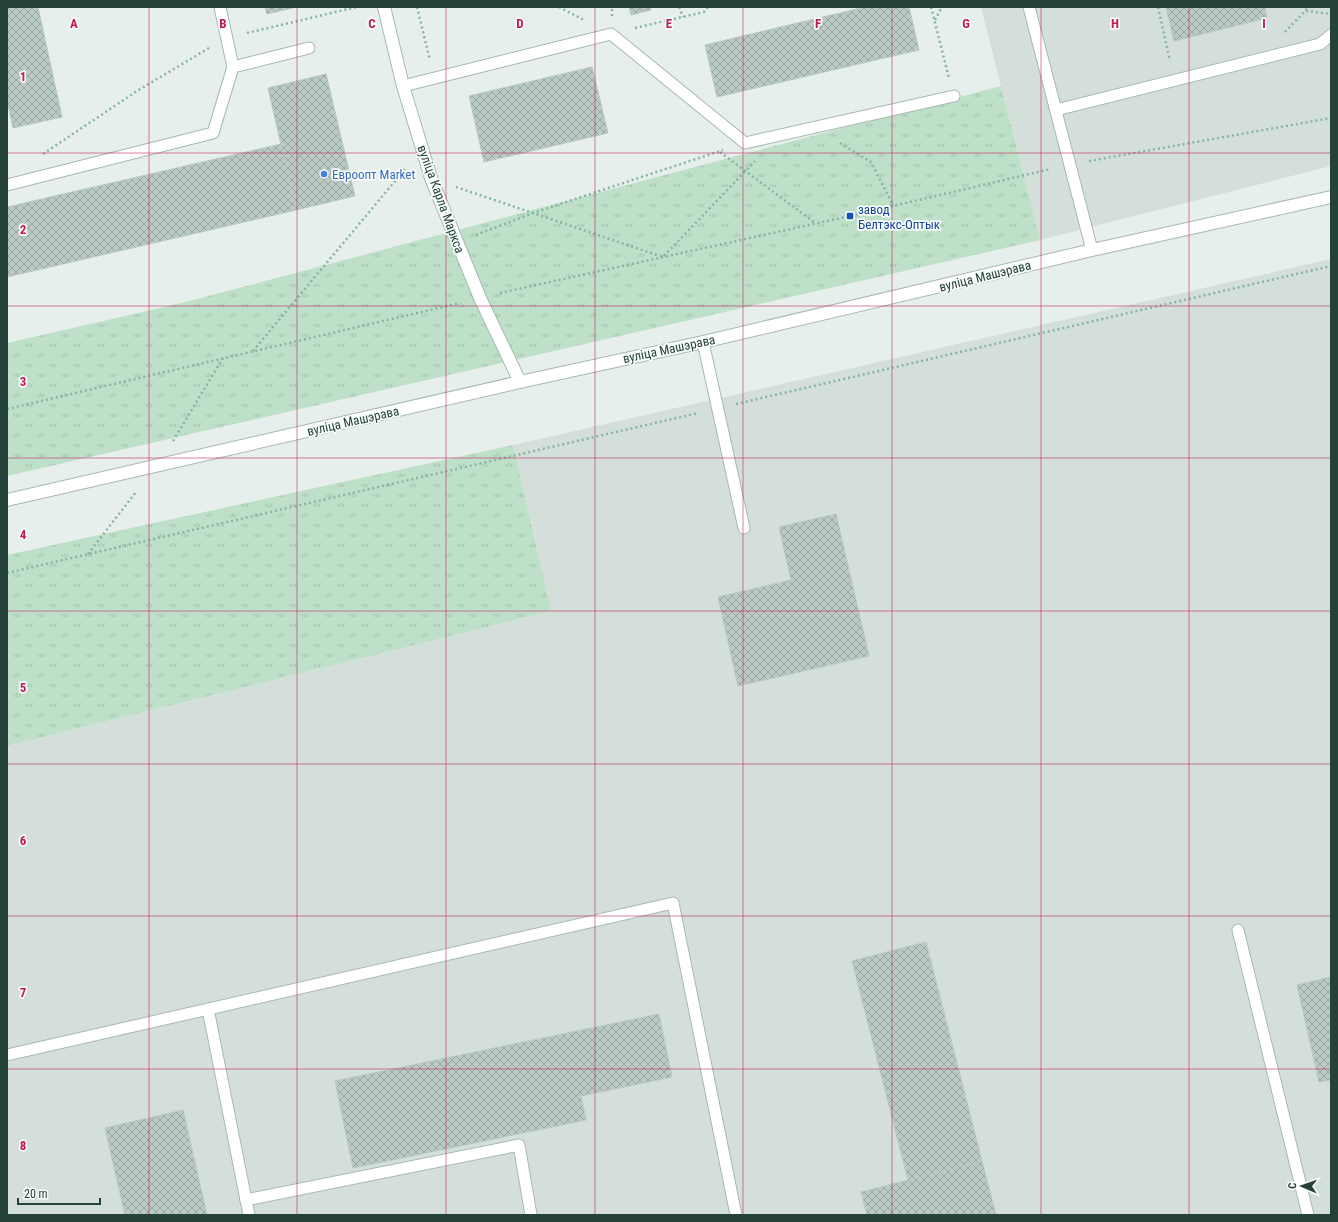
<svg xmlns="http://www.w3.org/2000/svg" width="1338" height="1222" viewBox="0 0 1338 1222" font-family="'Roboto Condensed',sans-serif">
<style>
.built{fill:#d4dfda}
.grass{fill:url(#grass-tufts)}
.building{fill:url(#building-cross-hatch);stroke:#b8c9c2}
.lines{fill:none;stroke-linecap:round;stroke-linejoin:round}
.service-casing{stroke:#a8b8b2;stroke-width:13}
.minor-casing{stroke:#a8b8b2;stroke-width:14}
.tertiary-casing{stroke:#a8b8b2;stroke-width:14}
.path{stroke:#86b3a5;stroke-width:2.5;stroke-dasharray:2 3;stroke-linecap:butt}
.service{stroke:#fff;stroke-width:11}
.minor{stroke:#fff;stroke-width:12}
.tertiary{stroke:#fff;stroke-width:12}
.grid{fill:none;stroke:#c2185b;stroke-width:1;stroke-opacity:0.55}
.shop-dot{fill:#3f7fe0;stroke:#f7fbf9;stroke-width:1.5}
.transit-dot{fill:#1a4fb4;stroke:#f7fbf9;stroke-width:1.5}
.labels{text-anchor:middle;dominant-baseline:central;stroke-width:3.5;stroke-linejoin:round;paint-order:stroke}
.shop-label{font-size:13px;fill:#366cbe;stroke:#f7fbf9;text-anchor:start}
.street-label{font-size:13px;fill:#24423a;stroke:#f7fbf9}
.transit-label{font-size:13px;fill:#164399;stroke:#f7fbf9;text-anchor:start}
.grid-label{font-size:13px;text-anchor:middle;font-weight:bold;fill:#c2185b;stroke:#f7fbf9;stroke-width:3.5;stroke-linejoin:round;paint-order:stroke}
</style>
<defs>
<pattern id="grass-tufts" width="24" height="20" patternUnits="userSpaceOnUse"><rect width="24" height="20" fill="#bfe0c8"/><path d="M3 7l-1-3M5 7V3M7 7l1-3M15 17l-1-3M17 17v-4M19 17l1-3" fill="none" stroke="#a4c1ad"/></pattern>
<pattern id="building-cross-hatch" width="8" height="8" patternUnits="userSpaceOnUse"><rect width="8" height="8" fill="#bbcac4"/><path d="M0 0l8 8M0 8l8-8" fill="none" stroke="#98a6a0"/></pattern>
</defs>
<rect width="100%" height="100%" fill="#e6efeb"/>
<g class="built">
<polygon points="981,7 1331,7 1331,166 1040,240"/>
<polygon points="1331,259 1331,1215 7,1215 7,746 551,611 513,445"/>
</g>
<g class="grass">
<polygon points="1001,86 1040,240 7,476 7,343 182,303"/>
<polygon points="513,445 551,611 7,746 7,555"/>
</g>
<g class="building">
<polygon points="7,7 38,7 62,117 13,128 7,100"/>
<polygon points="265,7 297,7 267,14"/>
<polygon points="629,7 650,7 651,10 631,15"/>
<polygon points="865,7 909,7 919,50 717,97 705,45"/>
<polygon points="1166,7 1265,7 1267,18 1174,41"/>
<polygon points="592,67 608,133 484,162 469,96"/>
<polygon points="326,74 355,196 296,210 268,88"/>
<polygon points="281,144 296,210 7,277 7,207"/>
<polygon points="836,514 869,656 738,686 718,597 791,580 779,527"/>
<polygon points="926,942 982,1161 908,1180 852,961"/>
<polygon points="1331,977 1331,1080 1319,1082 1297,985"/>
<polygon points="659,1014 672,1077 581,1096 586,1120 353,1168 335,1081"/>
<polygon points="183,1110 207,1215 125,1215 105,1128"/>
<polygon points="982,1161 996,1215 867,1215 861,1192"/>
</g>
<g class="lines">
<g class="service-casing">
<g id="service">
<polyline points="1029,7 1092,250"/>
<polyline points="233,67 309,48"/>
<polyline points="403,86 611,34 745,143 954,96"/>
<polyline points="1056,110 1320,44 1331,35"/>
<polyline points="7,185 213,133 233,67 220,7"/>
<polyline points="703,342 744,528"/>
<polyline points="1238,930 1308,1215"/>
<polyline points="208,1009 249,1215"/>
<polyline points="7,1055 673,903 736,1215"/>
<polyline points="246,1200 519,1145 531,1215"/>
</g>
</g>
<g class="minor-casing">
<polyline id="minor" points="384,7 403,86 431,178 480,298 520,382"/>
</g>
<g class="tertiary-casing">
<polyline id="tertiary" points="7,500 520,382 703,342 1092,250 1331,197"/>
</g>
<g class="path">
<polyline points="417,7 430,60"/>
<polyline points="559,7 584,20"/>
<polyline points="679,7 683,17"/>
<polyline points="931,7 949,78"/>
<polyline points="1158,7 1170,61"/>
<polyline points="1306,11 1331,14"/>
<polyline points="612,16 612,7"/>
<polyline points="935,20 942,7"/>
<polyline points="635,28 704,12 708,7"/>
<polyline points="1285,32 1309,7"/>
<polyline points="247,33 357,7"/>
<polyline points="840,143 871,162 893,205"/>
<polyline points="720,152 815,223"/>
<polyline points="43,154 137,91 209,48"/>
<polyline points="1089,161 1331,118"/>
<polyline points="456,187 663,257 755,161"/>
<polyline points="476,235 533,213 723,150"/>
<polyline points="500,293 850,216 1051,169"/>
<polyline points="253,351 406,168"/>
<polyline points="736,404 1331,266"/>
<polyline points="7,409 460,303"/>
<polyline points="173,441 223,358"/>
<polyline points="88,554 136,492"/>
<polyline points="7,573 698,413"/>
</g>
<use href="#service" class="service"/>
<use href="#minor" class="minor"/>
<use href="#tertiary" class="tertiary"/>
</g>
<path class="grid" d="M149 7V1215M297 7V1215M446 7V1215M595 7V1215M743 7V1215M892 7V1215M1041 7V1215M1189 7V1215M7 153H1331M7 306H1331M7 458H1331M7 611H1331M7 764H1331M7 916H1331M7 1069H1331"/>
<circle class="shop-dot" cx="324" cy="174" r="4"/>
<rect class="transit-dot" x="846" y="212" width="8" height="8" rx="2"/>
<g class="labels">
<g class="shop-label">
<text x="332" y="174">Евроопт Market</text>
</g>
<g class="street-label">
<text transform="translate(441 199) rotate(70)">вуліца Карла Маркса</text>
<text transform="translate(985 276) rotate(-14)">вуліца Машэрава</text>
<text transform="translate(669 349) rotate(-12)">вуліца Машэрава</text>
<text transform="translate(353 421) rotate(-13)">вуліца Машэрава</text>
</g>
<g class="transit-label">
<text x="858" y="209">завод<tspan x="858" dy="15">Белтэкс-Оптык</tspan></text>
</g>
</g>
<g class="grid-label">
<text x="74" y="28">A</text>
<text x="223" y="28">B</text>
<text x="372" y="28">C</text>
<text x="520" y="28">D</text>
<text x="669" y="28">E</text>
<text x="818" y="28">F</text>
<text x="966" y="28">G</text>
<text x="1115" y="28">H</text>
<text x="1264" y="28">I</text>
<text x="23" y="81">1</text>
<text x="23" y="234">2</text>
<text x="23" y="386">3</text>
<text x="23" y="539">4</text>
<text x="23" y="692">5</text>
<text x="23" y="845">6</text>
<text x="23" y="997">7</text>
<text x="23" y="1150">8</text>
</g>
<rect width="1338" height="1222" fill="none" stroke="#24423a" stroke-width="16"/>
<g transform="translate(1302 1186) rotate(272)" stroke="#f7fbf9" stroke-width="3" paint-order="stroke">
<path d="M0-3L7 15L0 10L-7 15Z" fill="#24423a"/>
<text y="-6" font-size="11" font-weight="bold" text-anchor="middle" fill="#24423a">С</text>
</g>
<path d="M18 1198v6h82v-6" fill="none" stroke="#24423a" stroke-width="2"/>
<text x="24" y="1198" font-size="12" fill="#24423a" stroke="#f7fbf9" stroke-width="3" paint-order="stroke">20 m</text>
</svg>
